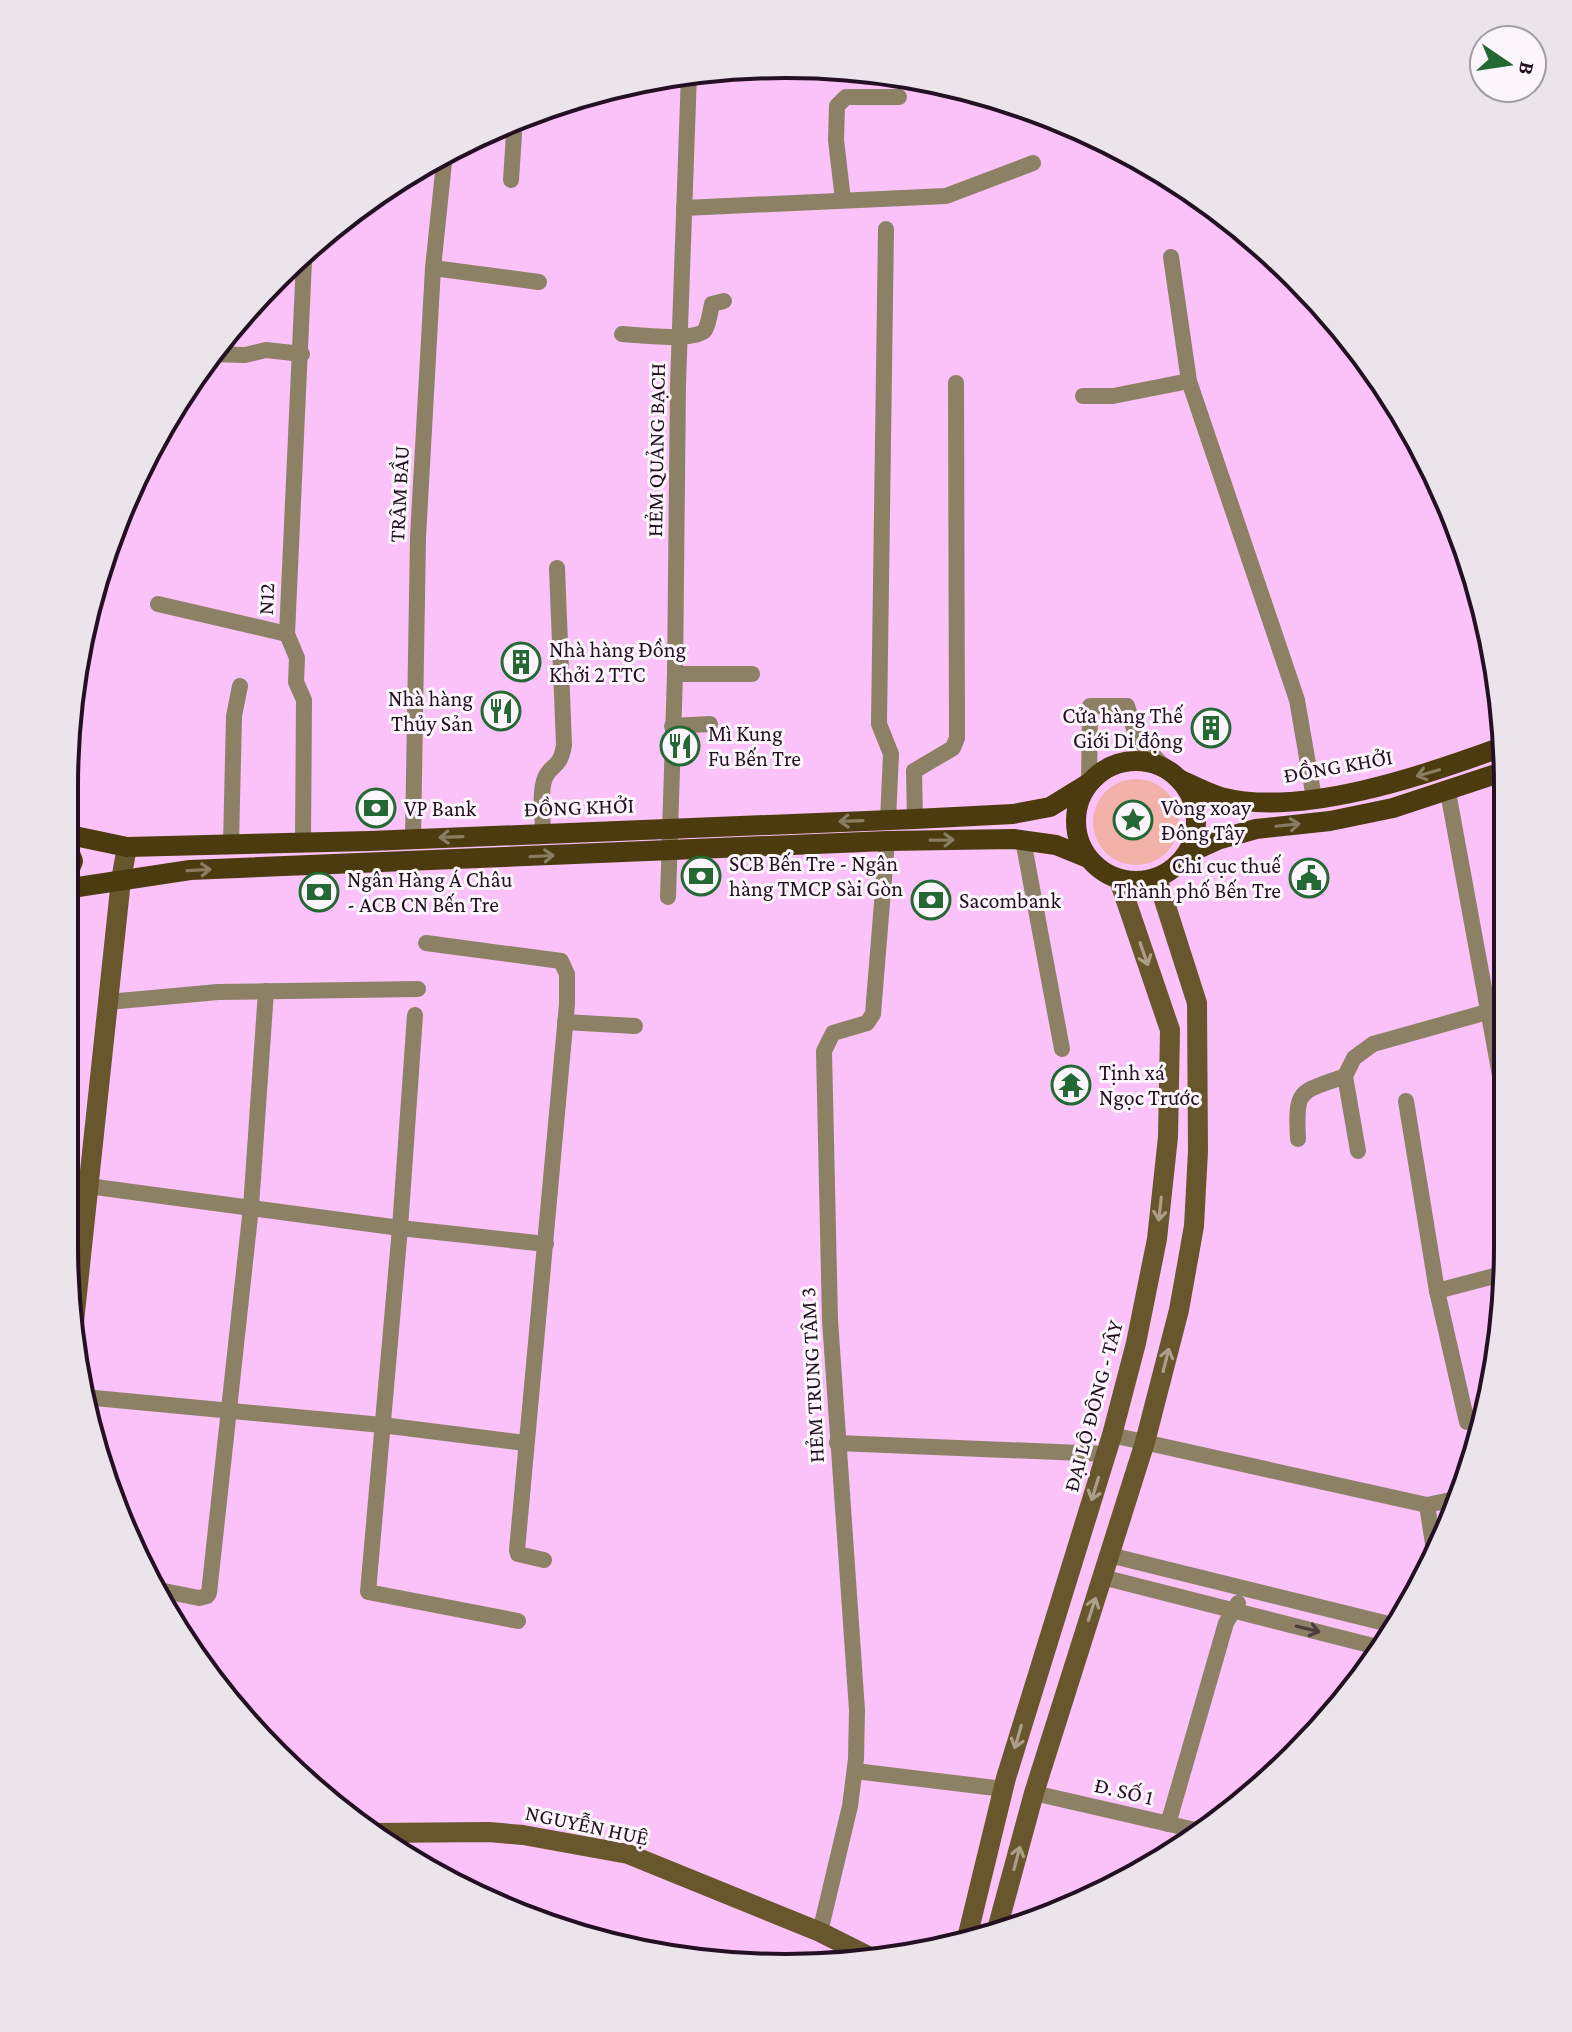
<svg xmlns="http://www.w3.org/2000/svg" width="1572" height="2032" viewBox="0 0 1572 2032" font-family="'Crimson Pro',serif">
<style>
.green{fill:#f1b1a8}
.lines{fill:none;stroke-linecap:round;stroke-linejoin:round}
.street{stroke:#8c8165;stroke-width:16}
.secondary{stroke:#68572c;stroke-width:20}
.primary{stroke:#4b3b0e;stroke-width:20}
.oneway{stroke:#897c61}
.oneway2{stroke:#ab9f8a}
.oneway3{stroke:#4e3d3d}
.labels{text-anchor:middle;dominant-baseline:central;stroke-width:6;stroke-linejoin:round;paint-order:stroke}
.street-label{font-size:22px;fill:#241023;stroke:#fcf6fc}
.poi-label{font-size:22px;fill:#241023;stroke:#fcf6fc;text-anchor:start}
.rim{fill:none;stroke:#241023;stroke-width:4}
</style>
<rect width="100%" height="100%" fill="#fac2f8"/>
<circle class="green" cx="1136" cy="822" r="43"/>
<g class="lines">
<g class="street">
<polyline points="499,125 510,127 514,134 511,180"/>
<polyline points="843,200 836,140 837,106 846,97 899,97"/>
<polyline points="684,208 946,196 1033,163"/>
<polyline points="886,229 879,724 891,754 888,820"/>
<polyline points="1171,257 1189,381 1297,700 1314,798"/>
<polyline points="433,268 539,282"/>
<path d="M622 334C636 335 698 342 705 330 709 323 710 312 712 304L724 301"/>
<polyline points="208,354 245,355 266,350 302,354"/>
<polyline points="1083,396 1113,396 1189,381"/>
<polyline points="158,604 287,634"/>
<polyline points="675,674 752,674"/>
<polyline points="672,726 710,724"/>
<polyline points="1089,783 1090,706 1127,706 1137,738 1164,767"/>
<polyline points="1448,792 1502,1086"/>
<polyline points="915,819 914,771 953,748 957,738 956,383"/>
<path d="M543 833C543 816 539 793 545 778 551 763 560 770 564 745L557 568"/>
<polyline points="413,838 418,537 433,268 445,153"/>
<polyline points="1023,840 1062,1049"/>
<polyline points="303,843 304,700 296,682 297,658 287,634 304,261"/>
<polyline points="231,844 234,716 240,686"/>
<polyline points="668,897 675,674 678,384 689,74"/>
<polyline points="426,943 561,961 567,974 567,1004 517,1550 518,1554 544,1560"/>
<polyline points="108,1002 218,992 418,989"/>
<polyline points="415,1015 400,1228 368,1592 518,1621"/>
<polyline points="565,1022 635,1026"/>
<polyline points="1406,1101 1437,1291 1467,1422"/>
<path d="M1298 1139C1295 1087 1300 1093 1345 1076"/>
<polyline points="1358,1151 1345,1076 1354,1058 1373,1044 1487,1012"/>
<polyline points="88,1186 400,1228 546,1244"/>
<polyline points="1437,1291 1502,1274"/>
<polyline points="84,1397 382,1425 525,1443"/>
<polyline points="1112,1435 1427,1505 1460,1498"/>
<polyline points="837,1443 1106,1454"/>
<polyline points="1427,1505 1434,1550"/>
<polyline points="1109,1555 1397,1626"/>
<polyline points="1102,1577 1385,1649"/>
<polyline points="154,1589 199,1598 207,1596 209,1593 251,1207 266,991"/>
<polyline points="855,1771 1004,1789"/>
<polyline points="1034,1793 1204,1832"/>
<polyline points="1168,1824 1226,1623 1238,1603"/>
<polyline points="820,1932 850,1806 856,1759 857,1710 830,1320 824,1051 833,1033 867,1023 873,1014 887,841"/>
</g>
<g class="secondary">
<polyline points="74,1322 121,880 127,847"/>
<polyline points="375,1833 489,1832 523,1835 628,1854 820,1932 866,1955"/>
<polyline points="996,1933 1034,1793 1145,1442 1179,1310 1194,1226 1198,1151 1197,1003 1157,878"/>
<polyline points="967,1938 1006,1778 1112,1435 1136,1343 1157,1239 1168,1137 1170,1030 1119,880"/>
</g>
<g class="primary">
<circle cx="1136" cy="821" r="60"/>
<path d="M1181 780C1194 786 1207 793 1221 797 1301 818 1426 775 1502 747"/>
<polyline points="65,834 127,847 370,841 915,819 1013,814 1050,807 1089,783"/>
<polyline points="1187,854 1220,839 1256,829 1330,821 1393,808 1502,772"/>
<polyline points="65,881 73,861 65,841"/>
<polyline points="65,889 190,870 887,841 1014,839 1056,845 1088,858"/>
</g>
</g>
<defs><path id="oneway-shaft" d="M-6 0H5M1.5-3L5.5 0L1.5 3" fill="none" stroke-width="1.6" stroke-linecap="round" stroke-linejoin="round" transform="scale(2)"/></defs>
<g class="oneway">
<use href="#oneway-shaft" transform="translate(1428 773) rotate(164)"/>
<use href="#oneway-shaft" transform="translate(851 821) rotate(178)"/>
<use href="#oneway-shaft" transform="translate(1288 825) rotate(-6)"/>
<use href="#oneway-shaft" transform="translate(451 837) rotate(178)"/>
<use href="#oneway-shaft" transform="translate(942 840) rotate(-1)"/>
<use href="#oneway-shaft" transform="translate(542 856) rotate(-3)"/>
<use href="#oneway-shaft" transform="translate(199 870) rotate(-3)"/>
</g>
<g class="oneway2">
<use href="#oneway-shaft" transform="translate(1144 954) rotate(71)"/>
<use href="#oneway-shaft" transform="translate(1160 1209) rotate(96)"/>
<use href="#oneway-shaft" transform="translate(1166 1360) rotate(-76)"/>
<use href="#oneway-shaft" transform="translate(1095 1489) rotate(107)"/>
<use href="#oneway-shaft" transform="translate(1092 1609) rotate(-72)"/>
<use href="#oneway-shaft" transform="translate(1018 1737) rotate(106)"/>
<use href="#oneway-shaft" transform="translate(1017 1858) rotate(-75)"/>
</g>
<use class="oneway3" href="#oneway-shaft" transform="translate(1308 1629) rotate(14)"/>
<defs>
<g id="building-ring" transform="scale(2)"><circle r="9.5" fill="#fcf6fc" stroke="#246833" stroke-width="1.5"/><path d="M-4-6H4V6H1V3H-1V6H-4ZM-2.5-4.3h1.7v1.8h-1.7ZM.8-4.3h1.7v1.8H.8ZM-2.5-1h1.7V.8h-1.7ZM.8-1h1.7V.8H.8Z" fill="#246833"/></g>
<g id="restaurant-ring" transform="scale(2)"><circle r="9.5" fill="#fcf6fc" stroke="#246833" stroke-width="1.5"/><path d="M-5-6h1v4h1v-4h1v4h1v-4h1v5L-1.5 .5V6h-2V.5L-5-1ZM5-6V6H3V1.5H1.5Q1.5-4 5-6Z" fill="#246833"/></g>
<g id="bank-ring" transform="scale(2)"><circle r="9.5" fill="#fcf6fc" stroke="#246833" stroke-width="1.5"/><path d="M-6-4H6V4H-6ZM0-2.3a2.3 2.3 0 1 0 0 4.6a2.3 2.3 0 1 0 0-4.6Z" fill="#246833"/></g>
<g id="sight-ring" transform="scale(2)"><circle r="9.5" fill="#fcf6fc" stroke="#246833" stroke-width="1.5"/><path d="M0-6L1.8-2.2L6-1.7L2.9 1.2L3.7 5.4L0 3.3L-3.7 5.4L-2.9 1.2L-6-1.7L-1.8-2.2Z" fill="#246833"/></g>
<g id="civic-ring" transform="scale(2)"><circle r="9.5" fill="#fcf6fc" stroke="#246833" stroke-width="1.5"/><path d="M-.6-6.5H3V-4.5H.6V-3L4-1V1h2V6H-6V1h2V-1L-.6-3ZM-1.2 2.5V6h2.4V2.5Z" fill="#246833"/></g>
<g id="temple-ring" transform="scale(2)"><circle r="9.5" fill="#fcf6fc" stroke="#246833" stroke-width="1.5"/><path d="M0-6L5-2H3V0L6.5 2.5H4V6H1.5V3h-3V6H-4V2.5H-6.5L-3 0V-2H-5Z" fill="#246833"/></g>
</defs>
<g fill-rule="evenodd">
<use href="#building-ring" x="521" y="662"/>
<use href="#restaurant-ring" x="501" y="711"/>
<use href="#building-ring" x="1211" y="728"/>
<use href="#restaurant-ring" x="680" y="746"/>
<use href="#bank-ring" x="376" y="808"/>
<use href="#sight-ring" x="1133" y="820"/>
<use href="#bank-ring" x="701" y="876"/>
<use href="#civic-ring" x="1309" y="878"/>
<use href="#bank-ring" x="319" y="892"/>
<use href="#bank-ring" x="931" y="900"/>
<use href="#temple-ring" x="1071" y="1085"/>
</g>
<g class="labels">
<g class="street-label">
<text transform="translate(656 450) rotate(-89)">HẺM QUẢNG BẠCH</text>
<text transform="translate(399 494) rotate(-87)">TRÂM BẦU</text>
<text transform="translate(266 599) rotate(-87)">N12</text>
<text transform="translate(1338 766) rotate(-10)">ĐỒNG KHỞI</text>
<text transform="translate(579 807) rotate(-2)">ĐỒNG KHỞI</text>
<text transform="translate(812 1375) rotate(-93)">HẺM TRUNG TÂM 3</text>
<text transform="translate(1093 1406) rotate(-75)">ĐẠI LỘ ĐÔNG - TÂY</text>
<text transform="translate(1124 1791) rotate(13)">Đ. SỐ 1</text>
<text transform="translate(587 1825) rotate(12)">NGUYỄN HUỆ</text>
</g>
<g class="poi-label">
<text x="549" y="649">Nhà hàng Đồng<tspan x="549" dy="25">Khởi 2 TTC</tspan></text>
<text x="473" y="698" text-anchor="end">Nhà hàng<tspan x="473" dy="25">Thủy Sản</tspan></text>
<text x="1183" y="715" text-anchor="end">Cửa hàng Thế<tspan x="1183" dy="25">Giới Di động</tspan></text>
<text x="708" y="733">Mì Kung<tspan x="708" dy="25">Fu Bến Tre</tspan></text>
<text x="1161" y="807">Vòng xoay<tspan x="1161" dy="25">Đông Tây</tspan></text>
<text x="404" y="808">VP Bank</text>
<text x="729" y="863">SCB Bến Tre - Ngân<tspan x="729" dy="25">hàng TMCP Sài Gòn</tspan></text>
<text x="1281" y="865" text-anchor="end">Chi cục thuế<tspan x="1281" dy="25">Thành phố Bến Tre</tspan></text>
<text x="347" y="879">Ngân Hàng Á Châu<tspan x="347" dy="25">- ACB CN Bến Tre</tspan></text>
<text x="959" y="900">Sacombank</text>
<text x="1099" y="1072">Tịnh xá<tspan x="1099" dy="25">Ngọc Trước</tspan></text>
</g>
</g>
<path d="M0 0H1572V2032H0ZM786 78H786A708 708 0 0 1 1494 786V1246A708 708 0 0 1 786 1954H786A708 708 0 0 1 78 1246V786A708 708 0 0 1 786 78Z" fill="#ebe4eb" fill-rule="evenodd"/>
<path class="rim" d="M786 78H786A708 708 0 0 1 1494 786V1246A708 708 0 0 1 786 1954H786A708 708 0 0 1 78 1246V786A708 708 0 0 1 786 78Z"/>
<g transform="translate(1508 64) rotate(103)"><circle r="38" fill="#fcf6fc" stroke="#a69aa5" stroke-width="2"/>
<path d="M0-6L14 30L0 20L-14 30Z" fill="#246833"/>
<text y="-12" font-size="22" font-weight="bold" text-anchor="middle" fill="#241023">B</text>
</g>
</svg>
